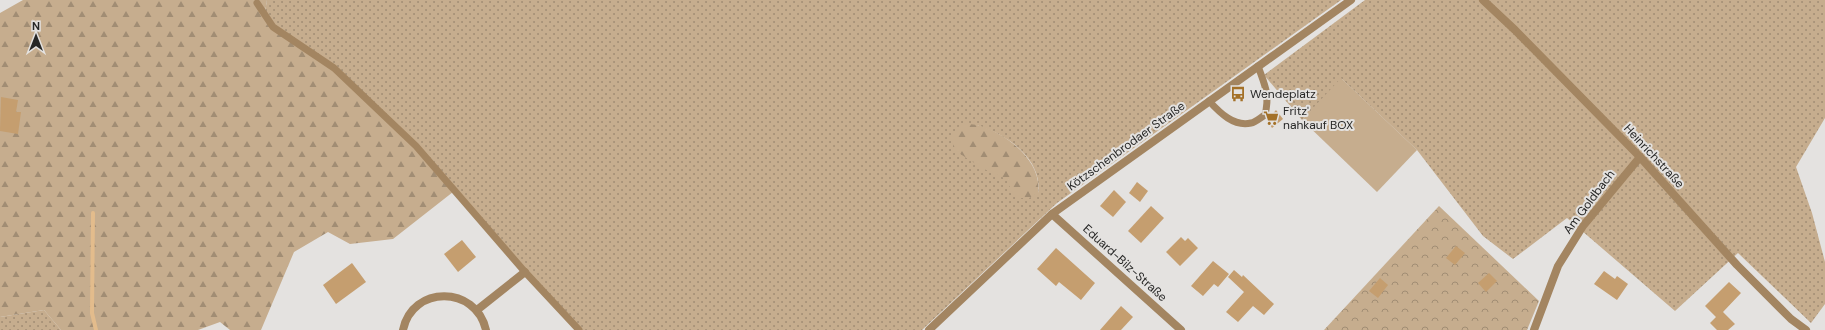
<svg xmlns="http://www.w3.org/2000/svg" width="1825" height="330" viewBox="0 0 1825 330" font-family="'DM Sans',sans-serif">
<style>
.grass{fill:url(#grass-dots);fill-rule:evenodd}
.forest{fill:url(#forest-firs)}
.park{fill:url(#park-crowns)}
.pitch{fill:#c6ad8e}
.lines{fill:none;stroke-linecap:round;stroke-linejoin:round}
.stream{stroke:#e3bc8c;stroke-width:4}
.building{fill:#c59e6f}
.service{stroke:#a38561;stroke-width:7}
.minor{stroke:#a38561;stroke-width:8}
.tertiary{stroke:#a38561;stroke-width:8}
.labels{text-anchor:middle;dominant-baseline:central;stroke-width:4;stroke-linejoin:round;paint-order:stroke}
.poi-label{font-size:12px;fill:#272726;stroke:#e4e2e0;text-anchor:start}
.street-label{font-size:12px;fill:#272726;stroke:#e4e2e0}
</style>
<defs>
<pattern id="grass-dots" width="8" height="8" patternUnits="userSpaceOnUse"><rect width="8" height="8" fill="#c6ad8e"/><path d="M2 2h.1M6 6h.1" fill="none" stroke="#a18d74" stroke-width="1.8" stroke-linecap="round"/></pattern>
<pattern id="forest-firs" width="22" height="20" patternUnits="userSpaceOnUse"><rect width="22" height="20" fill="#c6ad8e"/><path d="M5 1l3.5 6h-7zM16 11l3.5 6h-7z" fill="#a18d74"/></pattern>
<pattern id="park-crowns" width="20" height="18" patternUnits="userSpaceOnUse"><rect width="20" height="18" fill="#c6ad8e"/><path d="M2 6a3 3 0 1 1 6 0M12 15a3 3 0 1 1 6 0" fill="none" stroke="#a18d74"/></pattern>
</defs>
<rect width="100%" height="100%" fill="#e4e2e0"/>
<g class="grass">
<path d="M267 0H1341L1057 203 922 330H579L453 192 273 27 265 12ZM977 125C986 129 997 132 1005 138 1024 149 1042 170 1038 193L1009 185V180Z"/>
<polygon points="1365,0 1825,0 1825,118 1796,167 1812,213 1825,262 1825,304 1811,323 1738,253 1675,311 1567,218 1513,259 1483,236 1417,150 1342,79 1302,120 1264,75"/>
<polygon points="44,310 61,330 0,330 0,317"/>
</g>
<g class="forest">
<polygon points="23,0 267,0 265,12 273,27 334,68 416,146 453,192 393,239 350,244 328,232 294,252 261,330 230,330 220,322 198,330 61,330 44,310 0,317 0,13"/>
<path d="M961 123C966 124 972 124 977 125 1005 132 1043 161 1038 193L1029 198H1016L1009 185V180L984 169 954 150 952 138Z"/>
</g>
<polygon class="park" points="1439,206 1539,301 1527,330 1324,330"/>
<polygon class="pitch" points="1341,78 1417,150 1377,192 1302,120"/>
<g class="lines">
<polyline class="stream" points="93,213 92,313 96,330"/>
</g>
<g class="building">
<polygon points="1,97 18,100 16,112 21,112 18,134 0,131"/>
<polygon points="1276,110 1283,119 1272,128 1267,120"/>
<polygon points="1137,182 1148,191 1140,202 1129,193"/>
<polygon points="1114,190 1126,202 1113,217 1100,206"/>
<polygon points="1151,206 1164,218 1141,243 1128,231"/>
<polygon points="1181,237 1185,241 1188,238 1198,248 1180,266 1166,252"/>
<polygon points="462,240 476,257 458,272 444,254"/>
<polygon points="1456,246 1465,253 1455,265 1446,258"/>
<polygon points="1056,248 1095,283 1081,300 1059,282 1056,286 1037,269"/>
<polygon points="1213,261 1229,274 1218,287 1214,284 1203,296 1191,286"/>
<polygon points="352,263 366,282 336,304 323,285"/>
<polygon points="1234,270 1242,277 1243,275 1274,304 1264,315 1253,306 1238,322 1226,312 1244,292 1228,277"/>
<polygon points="1604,271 1615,279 1617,276 1628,284 1617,300 1594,284"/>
<polygon points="1489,273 1497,281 1486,292 1478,283"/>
<polygon points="1380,278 1388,285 1378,298 1369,291"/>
<polygon points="1729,282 1741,293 1723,312 1735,324 1728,330 1717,330 1710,323 1716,317 1705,306"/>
<polygon points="1121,306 1133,317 1121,330 1100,330"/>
</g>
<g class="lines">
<g class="service">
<polyline points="257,3 273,27 334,68 416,146 525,272 579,330"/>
<path d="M1209 101C1220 113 1234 127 1251 123 1256 122 1261 117 1265 115 1270 94 1265 86 1258 66"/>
</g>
<g class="minor">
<polyline points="1483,0 1515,30 1640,157 1737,265 1791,319 1806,330"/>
<polyline points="1052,214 1181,330"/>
<polyline points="477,310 525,272"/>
<path d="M403 330C412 285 476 285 486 330"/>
<polyline points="1534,330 1558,266 1583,226 1640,157"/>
</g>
<polyline class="tertiary" points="929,330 1052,214 1351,0"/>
</g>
<defs>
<g id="bus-bare" transform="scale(1.2)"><path d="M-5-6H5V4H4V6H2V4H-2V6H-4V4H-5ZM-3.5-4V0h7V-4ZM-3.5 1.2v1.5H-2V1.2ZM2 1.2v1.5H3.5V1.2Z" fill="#a47128" stroke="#e4e2e0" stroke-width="2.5" paint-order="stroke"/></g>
<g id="supermarket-bare" transform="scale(1.2)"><path d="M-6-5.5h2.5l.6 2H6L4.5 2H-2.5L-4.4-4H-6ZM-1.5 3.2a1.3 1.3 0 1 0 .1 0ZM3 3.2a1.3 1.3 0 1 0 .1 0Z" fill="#a47128" stroke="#e4e2e0" stroke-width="2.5" paint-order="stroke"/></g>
</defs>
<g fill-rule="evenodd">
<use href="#bus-bare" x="1238" y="94"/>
<use href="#supermarket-bare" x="1271" y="118"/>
</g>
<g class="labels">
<g class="poi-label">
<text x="1250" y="94">Wendeplatz</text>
<text x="1283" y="111">Fritz'<tspan x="1283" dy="14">nahkauf BOX</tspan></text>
</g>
<g class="street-label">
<text transform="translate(1126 146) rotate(-36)">Kötzschenbrodaer Straße</text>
<text transform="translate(1654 156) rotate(47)">Heinrichstraße</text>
<text transform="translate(1589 202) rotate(-53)">Am Goldbach</text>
<text transform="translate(1125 263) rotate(42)">Eduard-Bilz-Straße</text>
</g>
</g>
<g transform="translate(36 36)" stroke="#e4e2e0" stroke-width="3" paint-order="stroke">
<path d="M0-3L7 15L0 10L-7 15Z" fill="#272726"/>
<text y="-6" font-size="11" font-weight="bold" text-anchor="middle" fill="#272726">N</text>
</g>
</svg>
